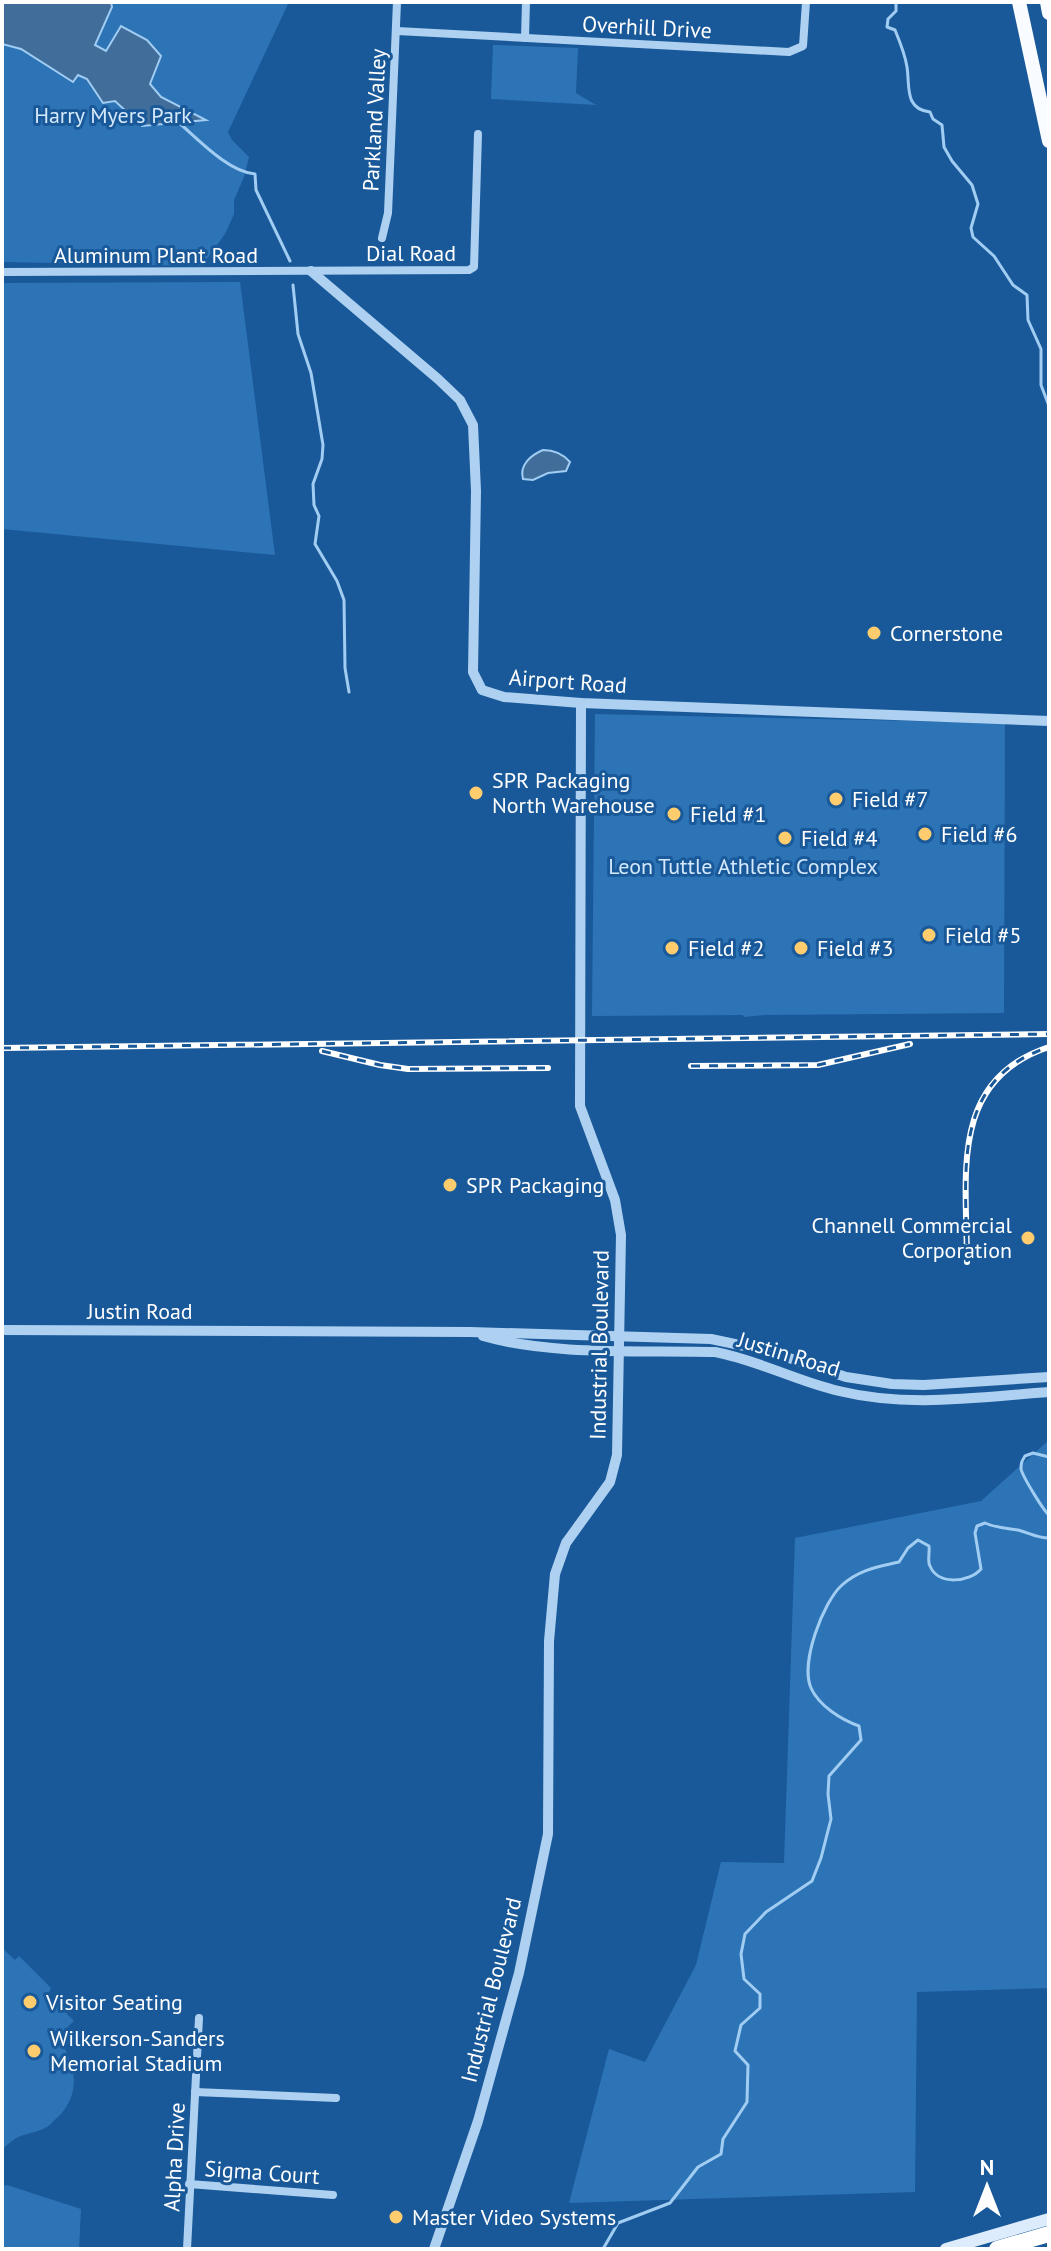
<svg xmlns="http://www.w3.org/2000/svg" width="1051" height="2251" viewBox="0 0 1051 2251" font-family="'PT Sans',sans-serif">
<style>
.green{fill:#2d74b6}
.water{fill:#416d9b;stroke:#a1cdf3;stroke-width:2}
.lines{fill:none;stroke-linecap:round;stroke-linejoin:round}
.stream{stroke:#a1cdf3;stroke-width:3}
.minor{stroke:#aed1f1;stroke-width:8}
.tertiary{stroke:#aed1f1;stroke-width:10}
.secondary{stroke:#ddecfc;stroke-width:12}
.primary{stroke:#f8fbff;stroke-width:14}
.motorway{stroke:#fff;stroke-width:16}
.rail-casing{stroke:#fff;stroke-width:6}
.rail{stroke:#195999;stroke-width:3;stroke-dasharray:9;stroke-linecap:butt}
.poi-dot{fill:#ffcc6e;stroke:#195999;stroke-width:3}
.labels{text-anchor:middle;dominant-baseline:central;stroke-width:6;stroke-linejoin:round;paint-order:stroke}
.street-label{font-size:22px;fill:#fff;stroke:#195999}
.park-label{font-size:22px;fill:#d5e9fc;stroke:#195999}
.poi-label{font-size:22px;fill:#fff;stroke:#195999;text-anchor:start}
</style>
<rect width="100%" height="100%" fill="#195999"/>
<g class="green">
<polygon points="2,2 289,2 228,132 232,140 249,157 244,177 234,200 234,214 225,234 202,266 4,262 4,266 2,266"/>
<polygon points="493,45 578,48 576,93 596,105 491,99"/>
<polygon points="240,282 275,555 2,529 2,283"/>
<polygon points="595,714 1005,723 1004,1013 765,1015 744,1017 743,1015 592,1016"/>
<polygon points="1049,1440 1049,1988 917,1992 915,2192 569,2203 609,2049 645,2062 696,1965 721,1862 784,1863 795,1538 981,1501"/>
<path d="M2 1948 15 1960 19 1956 51 1988 48 1995 74 2021 57 2037C76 2062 82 2092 59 2116 54 2120 50 2126 45 2128 23 2138 22 2130 2 2150Z"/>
<polygon points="7,2185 81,2209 79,2249 2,2249 2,2186"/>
</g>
<g class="water">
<polygon points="2,2 111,2 112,7 95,45 106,51 121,26 147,40 161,56 150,84 161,97 206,120 142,126 115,101 103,103 87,79 78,75 73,82 21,49 2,44"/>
<path d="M543 450C554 450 563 454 570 462L566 471 548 473 533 480 523 479C519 465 531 455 543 450Z"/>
</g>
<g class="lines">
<g class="stream">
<path d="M896 2V11L888 19 887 27 895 30C900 42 905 54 907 67 910 86 904 109 930 112L933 119 942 125 944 147 952 161 972 185 978 204 971 228 973 237 994 256 1013 285 1027 295 1028 320 1041 349V385L1049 406"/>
<path d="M177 121C197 138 228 172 255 174L256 190 290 261"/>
<polyline points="293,285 298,334 311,373 323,445 322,459 313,484 314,505 319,516 315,544 337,581 344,600 345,668 349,692"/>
<polyline points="1049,409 1049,436"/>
<path d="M1049 1457 1033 1453 1025 1456C1022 1461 1021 1462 1021 1469 1023 1477 1043 1510 1049 1515"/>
<path d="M603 2249 618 2223 670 2203 698 2167 721 2154 723 2139 747 2102 748 2065 735 2051 741 2025 760 2008V1994L744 1979 741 1954 745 1934 766 1912 812 1881 821 1858 831 1819 828 1794 829 1776 861 1740 859 1726C842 1720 819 1706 811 1688 800 1663 823 1602 842 1585 860 1569 878 1567 899 1562L908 1548 918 1540 929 1546C930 1552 927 1561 930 1566 938 1586 970 1582 981 1569L975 1533 977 1526 985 1523C996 1528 1006 1528 1018 1530 1030 1533 1036 1538 1049 1538"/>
</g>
<g class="minor">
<polyline points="397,31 789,52 803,46 806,2"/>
<polyline points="525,38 526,2"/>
<polyline points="382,238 388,213 397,2"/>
<polyline points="2,272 469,270 474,267 478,134"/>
<polyline points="195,2092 336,2098"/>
<polyline points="189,2184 333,2195"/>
<polyline points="187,2249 199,2018"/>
</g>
<g class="tertiary">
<polyline points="311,271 438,379 460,400 473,425 476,491 473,672 482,690 504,697 581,703 1049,721"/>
<polyline points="2,1330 470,1332 711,1339 768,1351 846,1377 892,1384 924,1385 1049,1377"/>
<path d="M483 1336C553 1356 641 1350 715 1352 758 1360 796 1381 839 1391 908 1408 979 1397 1049 1392"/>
<polyline points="434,2249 478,2121 519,1973 548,1834 549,1641 555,1574 566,1543 610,1482 617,1455 621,1235 615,1200 580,1106 581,703"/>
</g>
<polyline class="secondary" points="946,2249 1049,2219"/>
<g class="primary">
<polyline points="1019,2 1049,141"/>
<polyline points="1047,2 1049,13"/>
</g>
<polyline class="motorway" points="997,2249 1049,2234"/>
<g class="rail-casing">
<g id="rail">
<polyline points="2,1048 1049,1034"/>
<polyline points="322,1051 380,1065 408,1069 548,1068"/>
<polyline points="691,1066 818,1065 910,1044"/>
<path d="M967 1262C967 1177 948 1080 1049 1047"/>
</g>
</g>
<use href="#rail" class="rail"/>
</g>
<g class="poi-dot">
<circle cx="874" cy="633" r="8"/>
<circle cx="476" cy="793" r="8"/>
<circle cx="836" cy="799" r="8"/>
<circle cx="674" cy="814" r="8"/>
<circle cx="925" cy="834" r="8"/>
<circle cx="785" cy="838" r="8"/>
<circle cx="929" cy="935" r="8"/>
<circle cx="672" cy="948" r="8"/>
<circle cx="801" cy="948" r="8"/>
<circle cx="450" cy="1185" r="8"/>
<circle cx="1028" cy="1238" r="8"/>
<circle cx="30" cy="2002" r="8"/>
<circle cx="34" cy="2051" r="8"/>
<circle cx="396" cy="2217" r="8"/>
</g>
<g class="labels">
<g class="street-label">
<text transform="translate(647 27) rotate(3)">Overhill Drive</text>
<text transform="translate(374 120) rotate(-87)">Parkland Valley</text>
<text x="411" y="253">Dial Road</text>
<text x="156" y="255">Aluminum Plant Road</text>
<text transform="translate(568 681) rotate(4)">Airport Road</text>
<text x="140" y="1311">Justin Road</text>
<text transform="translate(599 1345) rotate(-89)">Industrial Boulevard</text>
<text transform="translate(789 1354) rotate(17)">Justin Road</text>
<text transform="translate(491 1990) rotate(-76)">Industrial Boulevard</text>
<text transform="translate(174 2157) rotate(-87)">Alpha Drive</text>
<text transform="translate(262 2172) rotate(4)">Sigma Court</text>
</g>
<g class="park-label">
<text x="113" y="115">Harry Myers Park</text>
<text x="743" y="866">Leon Tuttle Athletic Complex</text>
</g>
<g class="poi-label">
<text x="890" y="633">Cornerstone</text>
<text x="492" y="780">SPR Packaging<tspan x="492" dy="25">North Warehouse</tspan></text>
<text x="852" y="799">Field #7</text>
<text x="690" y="814">Field #1</text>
<text x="941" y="834">Field #6</text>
<text x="801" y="838">Field #4</text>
<text x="945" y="935">Field #5</text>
<text x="688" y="948">Field #2</text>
<text x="817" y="948">Field #3</text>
<text x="466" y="1185">SPR Packaging</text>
<text x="1012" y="1225" text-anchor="end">Channell Commercial<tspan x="1012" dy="25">Corporation</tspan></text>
<text x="46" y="2002">Visitor Seating</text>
<text x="50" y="2038">Wilkerson-Sanders<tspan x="50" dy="25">Memorial Stadium</tspan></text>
<text x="412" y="2217">Master Video Systems</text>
</g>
</g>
<rect width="1051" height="2251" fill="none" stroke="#ffffff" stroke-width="8"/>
<g transform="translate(987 2187)" stroke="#195999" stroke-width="6" paint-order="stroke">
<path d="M0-6L14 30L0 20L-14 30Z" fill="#ffffff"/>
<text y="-12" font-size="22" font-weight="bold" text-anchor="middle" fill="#ffffff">N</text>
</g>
</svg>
